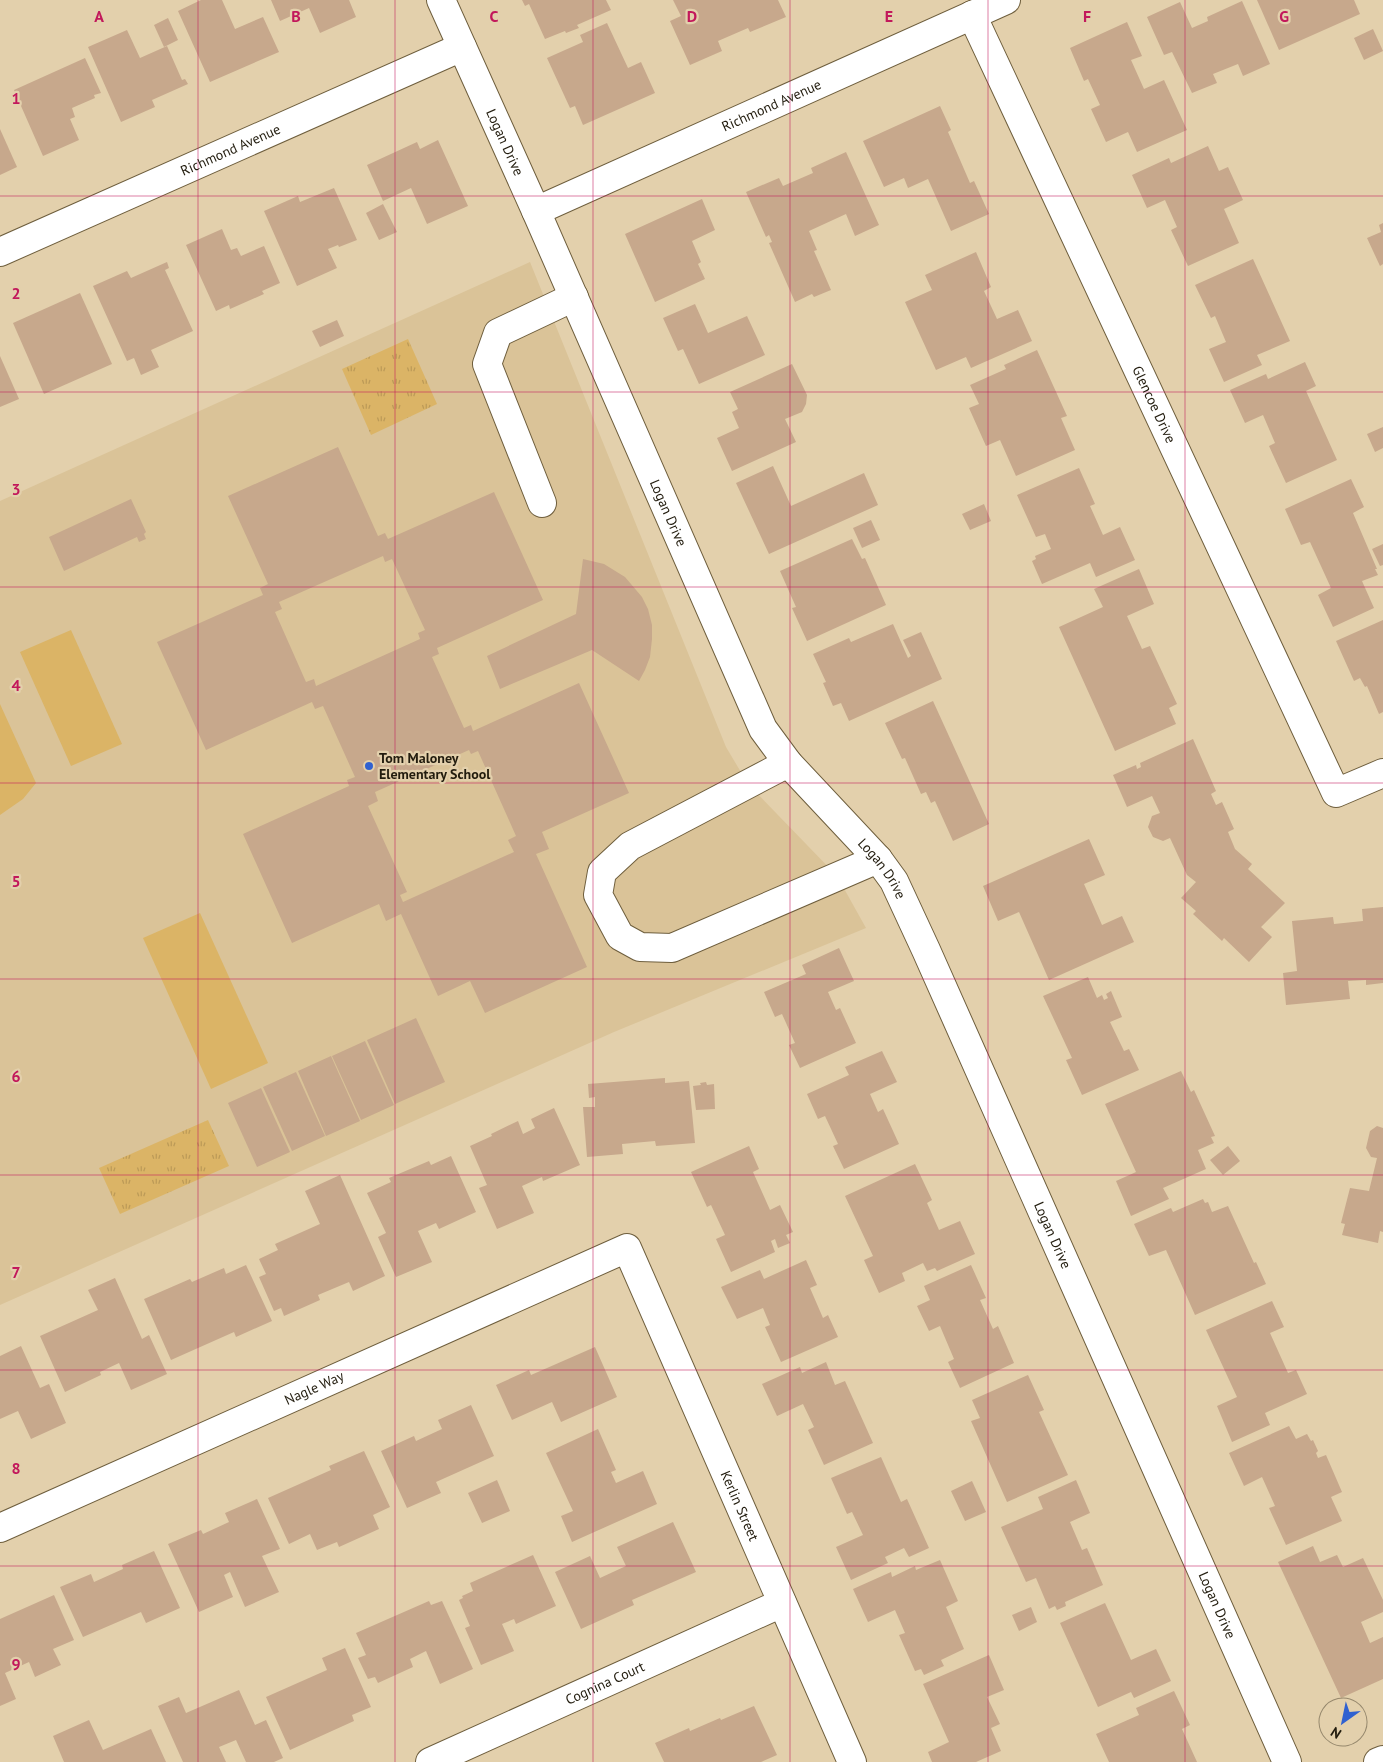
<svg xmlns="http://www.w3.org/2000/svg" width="1383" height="1762" viewBox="0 0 1383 1762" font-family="'PT Sans',sans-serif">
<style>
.built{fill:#dac398}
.park{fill:url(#park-tufts)}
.garden{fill:#dbb466}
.building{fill:#c7a88c;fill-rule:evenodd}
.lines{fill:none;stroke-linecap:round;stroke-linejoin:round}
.minor-casing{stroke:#6e5e3d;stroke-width:30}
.minor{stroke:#fff;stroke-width:28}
.grid{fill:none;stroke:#c2185b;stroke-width:1;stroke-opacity:0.55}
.poi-dot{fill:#3061d0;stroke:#e3d0ac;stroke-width:2}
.labels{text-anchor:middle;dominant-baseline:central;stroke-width:4.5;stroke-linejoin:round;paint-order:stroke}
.street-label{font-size:14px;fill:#221c0e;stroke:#e3d0ac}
.poi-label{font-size:14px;font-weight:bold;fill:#221c0e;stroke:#e3d0ac;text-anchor:start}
.grid-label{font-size:16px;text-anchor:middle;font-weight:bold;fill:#c2185b;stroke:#e3d0ac;stroke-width:4.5;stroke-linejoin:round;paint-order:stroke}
</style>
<defs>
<pattern id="park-tufts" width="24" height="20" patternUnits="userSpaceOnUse" patternTransform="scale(1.25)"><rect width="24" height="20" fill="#dbb466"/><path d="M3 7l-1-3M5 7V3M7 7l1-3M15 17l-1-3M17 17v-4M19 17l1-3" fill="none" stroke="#bc9a57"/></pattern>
</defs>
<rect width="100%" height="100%" fill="#e3d0ac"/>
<polygon class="built" points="530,262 726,747 748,784 837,876 866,928 614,1032 0,1305 0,501"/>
<g class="park">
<polygon points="408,339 437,404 371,435 342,369"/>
<polygon points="208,1120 229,1166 120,1214 99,1168"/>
</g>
<g class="garden">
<polygon points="71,630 122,744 71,766 20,652"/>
<polygon points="0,704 36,783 23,799 0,815"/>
<polygon points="200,913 268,1063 211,1089 143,938"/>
</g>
<g class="building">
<polygon points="201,0 222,0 235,29 263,17 279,52 210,82 178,11"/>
<polygon points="271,0 349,0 356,17 320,33 309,8 280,21"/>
<polygon points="522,0 606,0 611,10 577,25 579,28 566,33 565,31 545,39 529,4 525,6"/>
<polygon points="673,0 778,0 786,17 750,32 748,28 718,41 722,51 690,65 670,21 681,16"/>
<polygon points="1257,0 1354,0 1360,14 1279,50"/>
<polygon points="1242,1 1270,64 1243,76 1238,64 1213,74 1217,83 1192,93 1172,52 1164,55 1147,17 1180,2 1192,28 1208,21 1207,17"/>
<polygon points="168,18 178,40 164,47 154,25"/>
<polygon points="1127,22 1142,56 1131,60 1144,89 1164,80 1187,130 1137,152 1128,132 1106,142 1091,109 1100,105 1088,79 1084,81 1070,48"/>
<polygon points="607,23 628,68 641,62 655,93 583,125 575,106 570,108 547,58 583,42 580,35"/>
<polygon points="1373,29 1383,51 1364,60 1354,38"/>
<polygon points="127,30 140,58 167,46 182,80 185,79 188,84 152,100 155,107 121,122 88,47"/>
<polygon points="85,58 101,93 94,95 95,98 72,108 75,117 70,119 79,140 43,156 14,90"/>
<polygon points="940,106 951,130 948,132 970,183 974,181 989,214 951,231 928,179 908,188 904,178 884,187 863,141"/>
<polygon points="0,129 17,167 0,175"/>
<polygon points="438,140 468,206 427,224 411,188 383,201 367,165 417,142 420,149"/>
<polygon points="1208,146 1219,171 1228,167 1243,200 1224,209 1239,243 1188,266 1171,230 1177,227 1165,200 1147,208 1132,175 1169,158 1171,163"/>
<polygon points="846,152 879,225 855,236 846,214 809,231 817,250 814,251 831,290 814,297 812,294 795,302 769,243 772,242 769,235 766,237 746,192 779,178 783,186 813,173 811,168"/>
<polygon points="334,188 357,240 339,247 338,245 328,249 337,268 297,286 264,211 298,196 300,202"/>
<polygon points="702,199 715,230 692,241 701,262 698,264 705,279 655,302 625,234"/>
<polygon points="383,204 397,232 379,240 366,213"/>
<polygon points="1383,223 1383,264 1380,266 1367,238 1381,232 1379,225"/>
<polygon points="222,229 231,250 237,248 241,256 264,246 280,283 262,291 264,294 230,309 229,305 216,311 186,245"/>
<polygon points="976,252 991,287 984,291 997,319 1018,310 1032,341 971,368 966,357 936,370 905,302 932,290 925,275"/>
<polygon points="1253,259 1290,341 1257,355 1262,365 1224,382 1209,349 1226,342 1215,316 1211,318 1195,285"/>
<polygon points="167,262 169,268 165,270 193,331 151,350 159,367 141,375 134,358 127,361 93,286 127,271 131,278"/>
<polygon points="80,293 112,364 44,394 13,323"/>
<polygon points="695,304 708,333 747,316 765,355 699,384 683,349 678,351 663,318"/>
<polygon points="337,320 344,336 320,347 312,331"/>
<polygon points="1037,350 1067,416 1061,418 1075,450 1016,476 1000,440 986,446 969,408 979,404 970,385 1006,369 1004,365"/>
<polygon points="0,356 19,399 0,407"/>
<polygon points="1305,362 1316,386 1306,391 1337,460 1286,483 1269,446 1275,443 1263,415 1245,423 1230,390 1266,374 1268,379"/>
<polygon points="792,364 807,395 806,404 802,412 785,419 796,442 732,471 717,438 739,428 732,412 738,409 730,392"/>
<polygon points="1383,427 1383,448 1375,452 1367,434"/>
<path d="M338 447 378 536 385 533 388 539 494 492 543 600 437 648 439 654 432 657 464 728 471 725 473 731 579 683 629 793 542 832 549 849 536 854 587 967 485 1013 470 981 438 996 401 914 386 921 379 904 292 943 243 834 349 786 347 780 355 777 323 706 315 709 312 702 206 750 157 642 263 595 260 588 268 584 228 496ZM383 556 385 562 392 559 425 630 418 633 420 639 316 686 314 679 306 682 275 612 282 609 279 602ZM469 750 471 754 478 751 516 836 508 840 514 852 403 902 400 895 407 892 368 806 378 801 375 792Z"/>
<polygon points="773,466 791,506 864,473 878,505 769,554 736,483"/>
<polygon points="1079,468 1095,504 1090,506 1103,535 1120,527 1135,560 1096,577 1090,563 1042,584 1032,561 1036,559 1035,556 1051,549 1045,534 1036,537 1017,495"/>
<polygon points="1351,479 1364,507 1353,513 1377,569 1375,569 1378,575 1362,581 1374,608 1333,627 1318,595 1331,588 1310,542 1301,545 1285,509"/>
<polygon points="131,499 146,532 144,534 146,539 139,542 137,537 64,571 49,537"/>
<polygon points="984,504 991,521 970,530 962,514"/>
<polygon points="871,520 880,540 862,548 853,528"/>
<polygon points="852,539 862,559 865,558 886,605 807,641 792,608 796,607 780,571"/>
<polygon points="1383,544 1383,565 1380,566 1372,549"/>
<polygon points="583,559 604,564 625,577 642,597 648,609 652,625 652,639 650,657 645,670 639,681 592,650 500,689 487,656 576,614"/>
<polygon points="1139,569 1154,604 1127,616 1142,649 1150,646 1177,704 1169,708 1176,724 1115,751 1059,627 1103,607 1094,589"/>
<polygon points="1383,620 1383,712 1379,714 1367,686 1365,687 1360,678 1354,681 1336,641"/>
<polygon points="893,624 908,658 911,656 903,640 921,632 942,679 849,721 841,703 833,706 823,683 826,682 813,654 849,638 851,642"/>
<polygon points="933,701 989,824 953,841 935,801 931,803 926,792 921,794 905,758 902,759 885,723"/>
<polygon points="1193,739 1216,791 1211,794 1216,805 1222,802 1234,829 1228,832 1235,849 1252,864 1248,869 1285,903 1261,927 1272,937 1249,962 1224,938 1222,941 1193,914 1196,911 1181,898 1196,882 1187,875 1170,838 1163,841 1153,837 1148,827 1152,816 1160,813 1152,796 1127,807 1113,775 1136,765 1137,769 1141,767 1140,763"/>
<polygon points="1089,839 1105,875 1084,884 1102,925 1122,916 1134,942 1049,980 1019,912 998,921 983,886"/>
<polygon points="1383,907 1383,983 1366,985 1366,980 1348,981 1350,999 1286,1005 1283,973 1297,971 1292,921 1333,917 1334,924 1363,921 1362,909"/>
<polygon points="839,948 854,981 828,992 836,1010 840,1008 856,1043 800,1068 789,1045 795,1043 782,1014 775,1017 764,992 806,974 802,965"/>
<polygon points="1088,977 1097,998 1102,995 1104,1000 1108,998 1106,994 1111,991 1122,1017 1110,1022 1124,1051 1129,1049 1139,1070 1082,1095 1066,1060 1072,1058 1043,996"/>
<polygon points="416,1018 445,1082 395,1104 367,1040"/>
<polygon points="365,1041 394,1105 361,1120 332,1056"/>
<polygon points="882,1051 897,1082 870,1094 878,1112 883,1109 899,1144 844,1169 833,1146 838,1144 825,1116 818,1119 807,1094 849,1075 845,1067"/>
<polygon points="331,1056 360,1121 326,1136 298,1071"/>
<polygon points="1181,1071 1191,1092 1194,1090 1215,1136 1211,1137 1214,1143 1198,1150 1206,1169 1163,1188 1169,1199 1131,1216 1116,1181 1136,1172 1105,1104"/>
<polygon points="296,1072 325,1136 292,1151 263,1087"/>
<polygon points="665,1078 665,1083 689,1081 695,1143 656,1146 655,1141 622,1144 623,1154 587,1157 583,1107 595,1107 595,1097 589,1098 588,1084"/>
<polygon points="706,1082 707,1085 714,1084 715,1109 696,1110 693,1086 701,1085 700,1083"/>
<polygon points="261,1088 290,1152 257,1167 228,1103"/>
<polygon points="554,1108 580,1165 543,1181 542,1177 522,1186 534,1213 497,1229 479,1188 487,1185 470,1146 492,1136 491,1134 518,1121 523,1134 535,1128 531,1119"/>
<polygon points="1377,1126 1383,1128 1383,1232 1380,1231 1378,1243 1342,1235 1345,1224 1341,1223 1350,1188 1369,1191 1377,1158 1371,1157 1366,1148 1370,1131"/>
<polygon points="749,1146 759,1169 753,1172 770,1210 780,1205 793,1232 786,1235 790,1243 778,1248 775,1239 771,1241 775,1252 731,1272 716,1239 725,1235 711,1205 707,1207 691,1172"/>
<polygon points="1228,1146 1240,1161 1223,1175 1210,1160"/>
<polygon points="451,1156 476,1212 439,1229 436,1223 418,1231 432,1262 396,1277 378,1237 386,1233 367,1193 391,1182 389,1178 429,1161 431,1165"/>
<polygon points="915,1164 932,1200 927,1203 939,1230 960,1221 975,1254 937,1271 935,1268 927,1271 923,1263 902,1273 905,1281 879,1293 864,1260 873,1256 845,1196"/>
<polygon points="340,1175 385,1276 353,1291 349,1282 318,1295 320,1300 284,1316 281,1308 274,1311 259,1277 266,1274 259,1259 278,1250 275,1244 320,1224 305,1191"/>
<polygon points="1203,1199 1205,1203 1208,1202 1212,1212 1228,1206 1254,1263 1256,1262 1266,1284 1195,1315 1166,1250 1149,1256 1134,1224 1171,1208 1173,1212"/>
<polygon points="806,1260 817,1285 810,1288 823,1318 828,1315 838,1337 781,1362 765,1327 770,1325 763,1308 737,1319 721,1287 760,1270 764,1279"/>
<polygon points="246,1265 272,1321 236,1337 234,1332 171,1360 144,1299 190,1279 192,1282 224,1268 226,1274"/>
<polygon points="971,1265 986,1298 980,1300 993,1329 998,1326 1014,1363 960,1388 948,1362 954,1359 940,1326 929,1331 917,1306 930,1300 924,1286"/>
<polygon points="115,1278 142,1339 149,1335 167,1374 131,1390 119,1363 100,1372 101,1375 65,1392 40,1336 98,1310 88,1290"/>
<polygon points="1272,1301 1284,1327 1270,1333 1288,1373 1296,1370 1307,1394 1265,1413 1270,1425 1232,1442 1217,1406 1237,1397 1206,1330"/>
<polygon points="21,1346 40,1388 49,1384 66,1423 31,1439 18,1411 0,1419 0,1356"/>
<polygon points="595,1347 617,1397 561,1422 552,1402 512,1420 496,1385 529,1370 531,1375"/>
<polygon points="826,1362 835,1385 845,1381 873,1443 824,1465 808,1430 814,1427 803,1404 777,1416 762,1384 800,1367 802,1373"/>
<polygon points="1028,1375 1044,1410 1039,1412 1068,1475 1007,1502 971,1421 980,1418 972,1400"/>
<polygon points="471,1405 494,1456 436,1482 441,1493 407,1508 381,1451 414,1436 416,1441 442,1429 438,1420"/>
<polygon points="1289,1426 1296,1439 1307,1434 1311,1441 1313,1440 1318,1451 1316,1453 1318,1458 1326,1455 1342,1492 1331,1497 1342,1521 1286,1545 1269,1508 1275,1506 1262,1477 1244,1486 1229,1453"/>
<polygon points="598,1429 616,1470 611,1472 616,1483 643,1471 657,1504 572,1542 561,1516 573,1511 546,1453"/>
<polygon points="364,1451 390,1507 373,1515 379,1529 339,1547 337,1542 317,1550 310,1534 289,1544 268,1498 331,1470 329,1466"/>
<polygon points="881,1457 901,1502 907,1499 929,1548 909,1557 904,1548 885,1557 888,1563 851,1580 836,1547 863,1535 852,1512 847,1514 831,1478"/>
<polygon points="497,1480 510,1511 482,1523 468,1493"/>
<polygon points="1076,1480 1090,1513 1070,1522 1082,1550 1087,1548 1103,1585 1065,1602 1066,1606 1057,1610 1055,1606 1049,1609 1036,1578 1026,1582 1001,1527 1043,1509 1038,1497"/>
<polygon points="972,1481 986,1512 965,1521 951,1491"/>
<polygon points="257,1499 280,1549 262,1556 279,1592 245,1607 230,1572 224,1575 233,1597 199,1612 168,1544 201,1530 203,1534 229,1522 225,1513"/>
<polygon points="673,1522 696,1572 632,1600 634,1605 581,1629 555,1572 590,1556 600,1578 626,1566 617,1547"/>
<polygon points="1313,1546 1320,1562 1337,1555 1343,1567 1363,1558 1383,1600 1383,1612 1361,1622 1370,1643 1383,1637 1383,1679 1341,1698 1278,1562"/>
<polygon points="154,1551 180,1608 146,1623 141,1612 83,1637 60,1587 91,1574 94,1582 123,1569 122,1565"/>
<polygon points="533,1555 556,1606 516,1624 514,1619 502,1624 514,1651 481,1665 465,1628 470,1626 459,1600 463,1598 462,1596 473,1591 470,1583"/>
<polygon points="940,1560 958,1601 946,1607 964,1649 941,1660 944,1666 924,1675 921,1669 915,1671 899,1635 905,1633 895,1610 868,1622 853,1589 891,1572 892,1577 915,1566 916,1570"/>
<polygon points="54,1595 74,1640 53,1649 61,1665 35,1677 29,1662 5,1673 16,1699 0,1706 0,1619"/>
<polygon points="429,1601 431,1605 442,1601 473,1669 440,1684 426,1651 410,1659 413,1667 378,1683 375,1677 368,1679 358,1658 366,1655 356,1633"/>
<polygon points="1105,1603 1131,1660 1156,1649 1171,1681 1134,1698 1131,1692 1098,1707 1060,1623"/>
<polygon points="1031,1607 1037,1622 1019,1631 1012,1615"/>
<polygon points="345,1648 371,1707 352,1715 354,1721 290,1750 266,1697 327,1670 322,1658"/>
<polygon points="989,1655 1004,1690 987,1697 1000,1724 991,1728 1001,1751 976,1762 932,1762 928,1752 949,1742 923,1684"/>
<polygon points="239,1690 255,1725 266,1720 283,1758 274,1762 246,1762 236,1740 219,1747 226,1762 183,1762 158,1706 179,1697 186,1713"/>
<polygon points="1174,1691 1190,1725 1182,1729 1197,1762 1109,1762 1096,1734 1139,1715 1136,1708"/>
<polygon points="754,1706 777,1755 761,1762 664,1762 655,1743 689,1728 690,1731 720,1718 721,1720"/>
<polygon points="89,1720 103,1750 151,1729 166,1762 64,1762 53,1736"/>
</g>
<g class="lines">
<g class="minor-casing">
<g id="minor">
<path id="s1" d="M441 0 536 211 763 729 788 763 878 859 894 881 926 950 1287 1762"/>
<path id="s2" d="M972 15 1336 793 1383 773"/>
<path id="s3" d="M536 211 1006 0"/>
<path id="s4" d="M0 252 462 47"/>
<polyline points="542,503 487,364 498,333 574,297"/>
<polyline points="788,763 630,846 602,872 598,895 620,936 640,947 672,948 878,859"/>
<path id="s5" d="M0 1528 627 1248 852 1762"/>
<path id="s6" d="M430 1762 782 1603"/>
<polyline points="1378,1762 1383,1760"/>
</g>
</g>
<use href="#minor" class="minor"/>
</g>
<path class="grid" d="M198 0V1762M395 0V1762M593 0V1762M790 0V1762M988 0V1762M1185 0V1762M0 196H1383M0 392H1383M0 587H1383M0 783H1383M0 979H1383M0 1175H1383M0 1370H1383M0 1566H1383"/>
<circle class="poi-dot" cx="369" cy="766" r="5"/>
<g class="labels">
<g class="street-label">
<text stroke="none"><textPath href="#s3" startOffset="258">Richmond Avenue</textPath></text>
<text stroke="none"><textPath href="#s1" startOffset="156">Logan Drive</textPath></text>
<text stroke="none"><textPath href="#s4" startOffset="252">Richmond Avenue</textPath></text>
<text stroke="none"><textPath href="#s2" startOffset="430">Glencoe Drive</textPath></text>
<text stroke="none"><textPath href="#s1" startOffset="561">Logan Drive</textPath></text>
<text stroke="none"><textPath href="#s1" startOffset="981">Logan Drive</textPath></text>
<text stroke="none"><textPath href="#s1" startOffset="1386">Logan Drive</textPath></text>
<text stroke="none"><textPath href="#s5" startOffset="344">Nagle Way</textPath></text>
<text stroke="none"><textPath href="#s5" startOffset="968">Kerlin Street</textPath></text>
<text stroke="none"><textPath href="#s1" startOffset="1791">Logan Drive</textPath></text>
<text stroke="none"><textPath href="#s6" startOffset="192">Cognina Court</textPath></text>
</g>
<g class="poi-label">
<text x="379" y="758">Tom Maloney<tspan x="379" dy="16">Elementary School</tspan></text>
</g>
</g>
<g class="grid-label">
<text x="99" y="22">A</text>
<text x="296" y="22">B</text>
<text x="494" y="22">C</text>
<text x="692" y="22">D</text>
<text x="889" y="22">E</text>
<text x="1087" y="22">F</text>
<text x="1284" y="22">G</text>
<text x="16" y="104">1</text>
<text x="16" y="299">2</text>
<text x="16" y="495">3</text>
<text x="16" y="691">4</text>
<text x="16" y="887">5</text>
<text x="16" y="1082">6</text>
<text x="16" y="1278">7</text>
<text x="16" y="1474">8</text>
<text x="16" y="1670">9</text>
</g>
<g transform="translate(1343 1722) rotate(213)"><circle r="24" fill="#e3d0ac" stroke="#96886d"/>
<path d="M0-4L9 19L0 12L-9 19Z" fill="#3061d0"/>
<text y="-8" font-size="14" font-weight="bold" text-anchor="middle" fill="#221c0e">N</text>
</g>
</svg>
